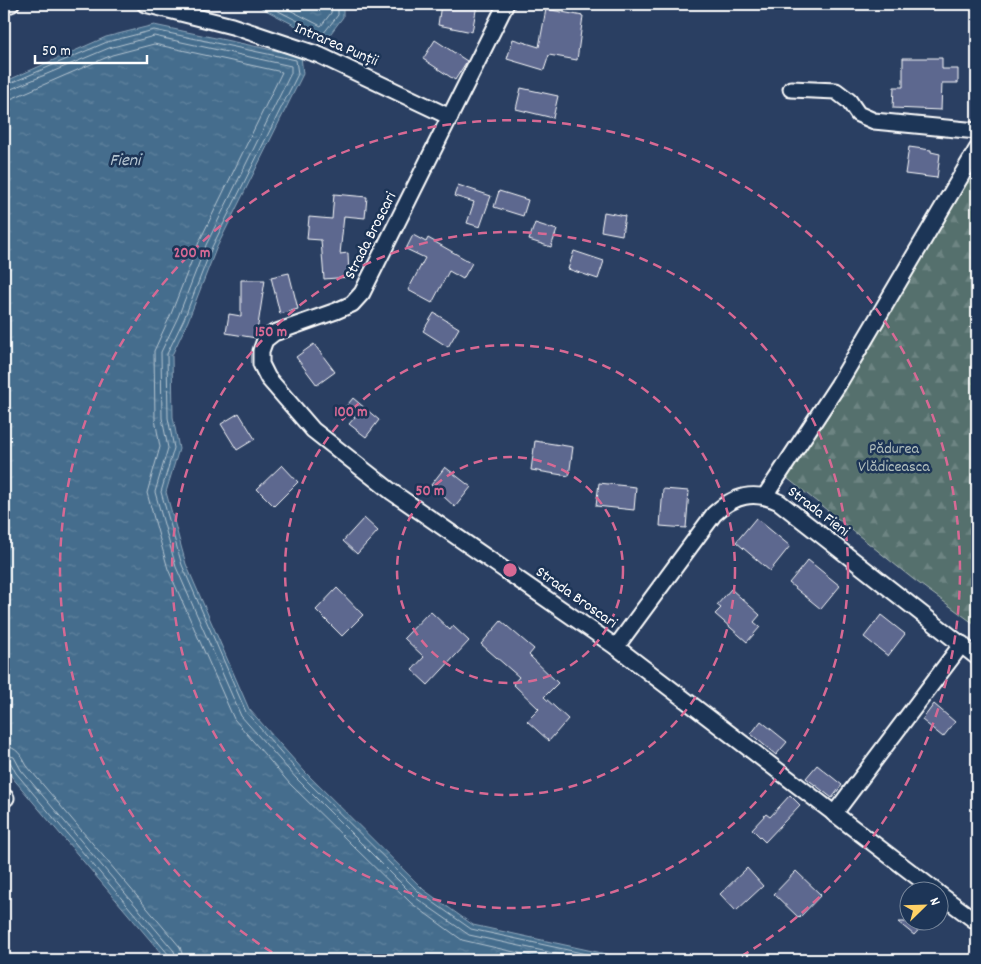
<svg xmlns="http://www.w3.org/2000/svg" width="981" height="964" viewBox="0 0 981 964" font-family="Dekko,sans-serif">
<style>
.forest{fill:url(#forest-firs);stroke:#aab8b6}
.water{fill:url(#water-ripples);stroke:#8fa7bb}
.lines{fill:none;stroke-linecap:round;stroke-linejoin:round}
.shore{stroke:#b5c5d1;stroke-width:1}
.building{fill:#5d678f;stroke:#fff}
.street-casing{stroke:#fff;stroke-width:19}
.street{stroke:#1d3557;stroke-width:15}
.ring{fill:none;stroke:#d76994;stroke-width:2.5;stroke-dasharray:9 6}
.labels{text-anchor:middle;dominant-baseline:central;stroke-width:5;stroke-linejoin:round;paint-order:stroke}
.street-label{font-size:16px;fill:#fff;stroke:#1d3557}
.park-label{font-size:16px;fill:#b2bfbd;stroke:#1d3557}
.water-label{font-size:18px;font-style:italic;fill:#b5c5d1;stroke:#1d3557}
.centre{fill:#d76994;stroke:#1d3557;stroke-width:2.5}
.ring-label{font-size:15px;text-anchor:middle;font-weight:bold;fill:#d76994;stroke:#1d3557;stroke-width:5;stroke-linejoin:round;paint-order:stroke}
</style>
<defs>
<pattern id="forest-firs" width="22" height="20" patternUnits="userSpaceOnUse" patternTransform="scale(1.25)"><rect width="22" height="20" fill="#55706d"/><path d="M5 1l3.5 6h-7zM16 11l3.5 6h-7z" fill="#6e8583"/></pattern>
<pattern id="water-ripples" width="26" height="14" patternUnits="userSpaceOnUse" patternTransform="scale(1.25)"><rect width="26" height="14" fill="#456d8d"/><path d="M2 4q2-2 4 0t4 0M15 11q2-2 4 0t4 0" fill="none" stroke="#61839e"/></pattern>
</defs>
<rect width="100%" height="100%" fill="#2a3f62"/>
<filter id="ink" filterUnits="userSpaceOnUse"><feTurbulence type="fractalNoise" baseFrequency=".02" numOctaves="2"/><feDisplacementMap in="SourceGraphic" scale="10" xChannelSelector="R" yChannelSelector="G"/><feConvolveMatrix kernelMatrix="1 2 1 2 8 2 1 2 1" color-interpolation-filters="sRGB"/></filter>
<g filter="url(#ink)">
<polygon class="forest" points="977,159 977,626 913,579 787,478"/>
<g class="water">
<polygon points="254,4 343,4 343,17 325,41"/>
<polygon points="154,25 301,56 303,74 216,249 188,321 172,355 173,417 179,449 166,492 186,564 249,709 304,771 424,890 473,925 634,960 167,960 11,776 4,761 4,82 106,37"/>
</g>
<g class="lines">
<g class="shore">
<polyline points="265,4 323,34 338,15 338,4"/>
<polyline points="278,4 321,26 331,13 332,4"/>
<polyline points="4,86 107,42 154,30 296,60 298,74 212,247 184,319 167,354 168,418 174,448 161,492 182,565 246,712 300,774 420,893 471,929 614,960"/>
<polyline points="4,92 109,48 154,36 291,66 291,73 206,245 178,317 161,352 162,418 168,448 155,492 176,567 241,716 296,778 416,898 469,935 585,960"/>
<polyline points="4,100 13,98 112,55 154,44 282,72 199,242 171,314 154,351 155,419 160,447 147,493 168,569 234,719 290,784 411,903 462,940 549,960"/>
<path d="M4 746C17 747 21 755 27 766L180 947 184 960"/>
<polyline points="4,754 14,757 21,770 174,951 177,960"/>
<polyline points="4,760 10,762 16,773 169,955 170,960"/>
</g>
</g>
<g class="building">
<polygon points="441,4 477,5 472,32 438,25"/>
<polygon points="546,9 583,16 577,60 549,55 544,70 507,59 513,39 539,47"/>
<polygon points="435,40 467,61 455,80 423,59"/>
<polygon points="903,58 942,58 942,69 958,69 958,83 942,83 941,110 893,108 894,87 903,87"/>
<polygon points="521,88 558,96 553,118 516,109"/>
<polygon points="909,147 931,150 931,152 940,154 937,178 905,174"/>
<polygon points="458,185 491,196 480,227 467,223 474,202 454,196"/>
<polygon points="499,191 528,200 523,216 494,207"/>
<polygon points="334,194 367,197 365,218 344,216 340,254 348,253 349,277 324,279 321,240 307,239 309,217 332,219"/>
<polygon points="604,212 625,216 622,235 601,231"/>
<polygon points="535,223 557,230 551,247 529,240"/>
<polygon points="413,235 426,242 428,238 472,263 463,279 449,271 432,303 408,290 425,258 406,249"/>
<polygon points="574,251 604,261 598,279 568,269"/>
<polygon points="289,273 298,309 280,314 271,277"/>
<polygon points="241,280 265,280 256,338 226,333 229,314 241,316"/>
<polygon points="434,313 459,328 448,347 423,331"/>
<polygon points="314,344 335,372 317,385 296,357"/>
<polygon points="353,398 379,420 366,437 349,424 355,417 344,409"/>
<polygon points="239,413 255,439 237,450 221,424"/>
<polygon points="535,441 573,447 569,476 531,470"/>
<polygon points="282,465 298,482 274,506 257,489"/>
<polygon points="445,467 471,487 455,507 431,485"/>
<polygon points="599,483 636,487 634,510 596,506"/>
<polygon points="663,489 689,491 686,528 660,526"/>
<polygon points="364,518 378,531 357,554 343,541"/>
<polygon points="756,518 790,546 770,571 736,542"/>
<polygon points="808,560 840,586 821,609 789,583"/>
<polygon points="337,588 363,615 342,636 316,610"/>
<polygon points="731,589 760,615 754,622 760,627 747,642 715,614 721,608 717,605"/>
<polygon points="430,611 450,630 453,626 469,641 428,685 412,670 424,657 404,638"/>
<polygon points="881,615 905,634 888,656 864,637"/>
<polygon points="501,621 534,649 529,655 558,683 544,697 568,719 549,741 527,721 539,709 513,684 519,677 481,644"/>
<polygon points="934,704 955,722 943,737 922,720"/>
<polygon points="761,721 787,742 776,755 751,734"/>
<polygon points="817,765 842,785 832,798 806,778"/>
<polygon points="790,795 800,805 765,842 752,829 766,814 770,817"/>
<polygon points="747,868 763,886 736,911 720,894"/>
<polygon points="796,871 821,895 799,918 774,894"/>
<polygon points="898,922 926,922 914,935"/>
</g>
<g class="lines">
<g class="street-casing">
<g id="street">
<polyline points="145,4 232,26 319,55 450,117"/>
<polyline points="506,4 362,293 352,304 336,311 274,333 265,340 261,351 261,364 268,378 313,430 392,492 616,647 937,892"/>
<polyline points="4,5 11,4"/>
<polyline points="791,89 836,91 849,101 858,114 874,121 977,131"/>
<polyline points="765,496 838,385 977,149"/>
<path d="M616 647 714 514C734 495 754 490 779 502L977 657"/>
<polyline points="4,799 6,798"/>
<polyline points="834,814 962,644"/>
<polyline points="938,893 977,922"/>
</g>
</g>
<use href="#street" class="street"/>
</g>
</g>
<g class="ring">
<circle cx="510" cy="570" r="113"/>
<circle cx="510" cy="570" r="225"/>
<circle cx="510" cy="570" r="338"/>
<path d="M285 960A450 450 0 1 1 735 960"/>
</g>
<g class="labels">
<g class="street-label">
<text transform="translate(336 45) rotate(23)">Intrarea Punții</text>
<text transform="translate(371 236) rotate(-63)">Strada Broscari</text>
<text transform="translate(818 512) rotate(37)">Strada Fieni</text>
<text transform="translate(576 598) rotate(35)">Strada Broscari</text>
</g>
<g class="park-label">
<text x="894" y="449">Pădurea<tspan x="894" dy="18">Vlădiceasca</tspan></text>
</g>
<g class="water-label">
<text x="125" y="161">Fieni</text>
</g>
</g>
<circle cx="510" cy="570" r="8" class="centre"/>
<g class="ring-label">
<text x="192" y="257">200 m</text>
<text x="271" y="336">150 m</text>
<text x="351" y="416">100 m</text>
<text x="430" y="495">50 m</text>
</g>
<rect width="981" height="964" fill="none" stroke="#1d3557" stroke-width="20"/>
<rect x="10" y="10" width="961" height="944" fill="none" stroke="#fff" stroke-width="2" filter="url(#ink)"/>
<g transform="translate(924 906) rotate(67)"><circle r="24" fill="#1d3557" stroke="#77869a"/>
<path d="M0-4L9 19L0 12L-9 19Z" fill="#ffd166"/>
<text y="-8" font-size="14" font-weight="bold" text-anchor="middle" fill="#ffffff">N</text>
</g>
<path d="M35 55v8h112v-8" fill="none" stroke="#ffffff" stroke-width="2.5"/>
<text x="42" y="55" font-size="15" fill="#ffffff" stroke="#1d3557" stroke-width="4" paint-order="stroke">50 m</text>
</svg>
